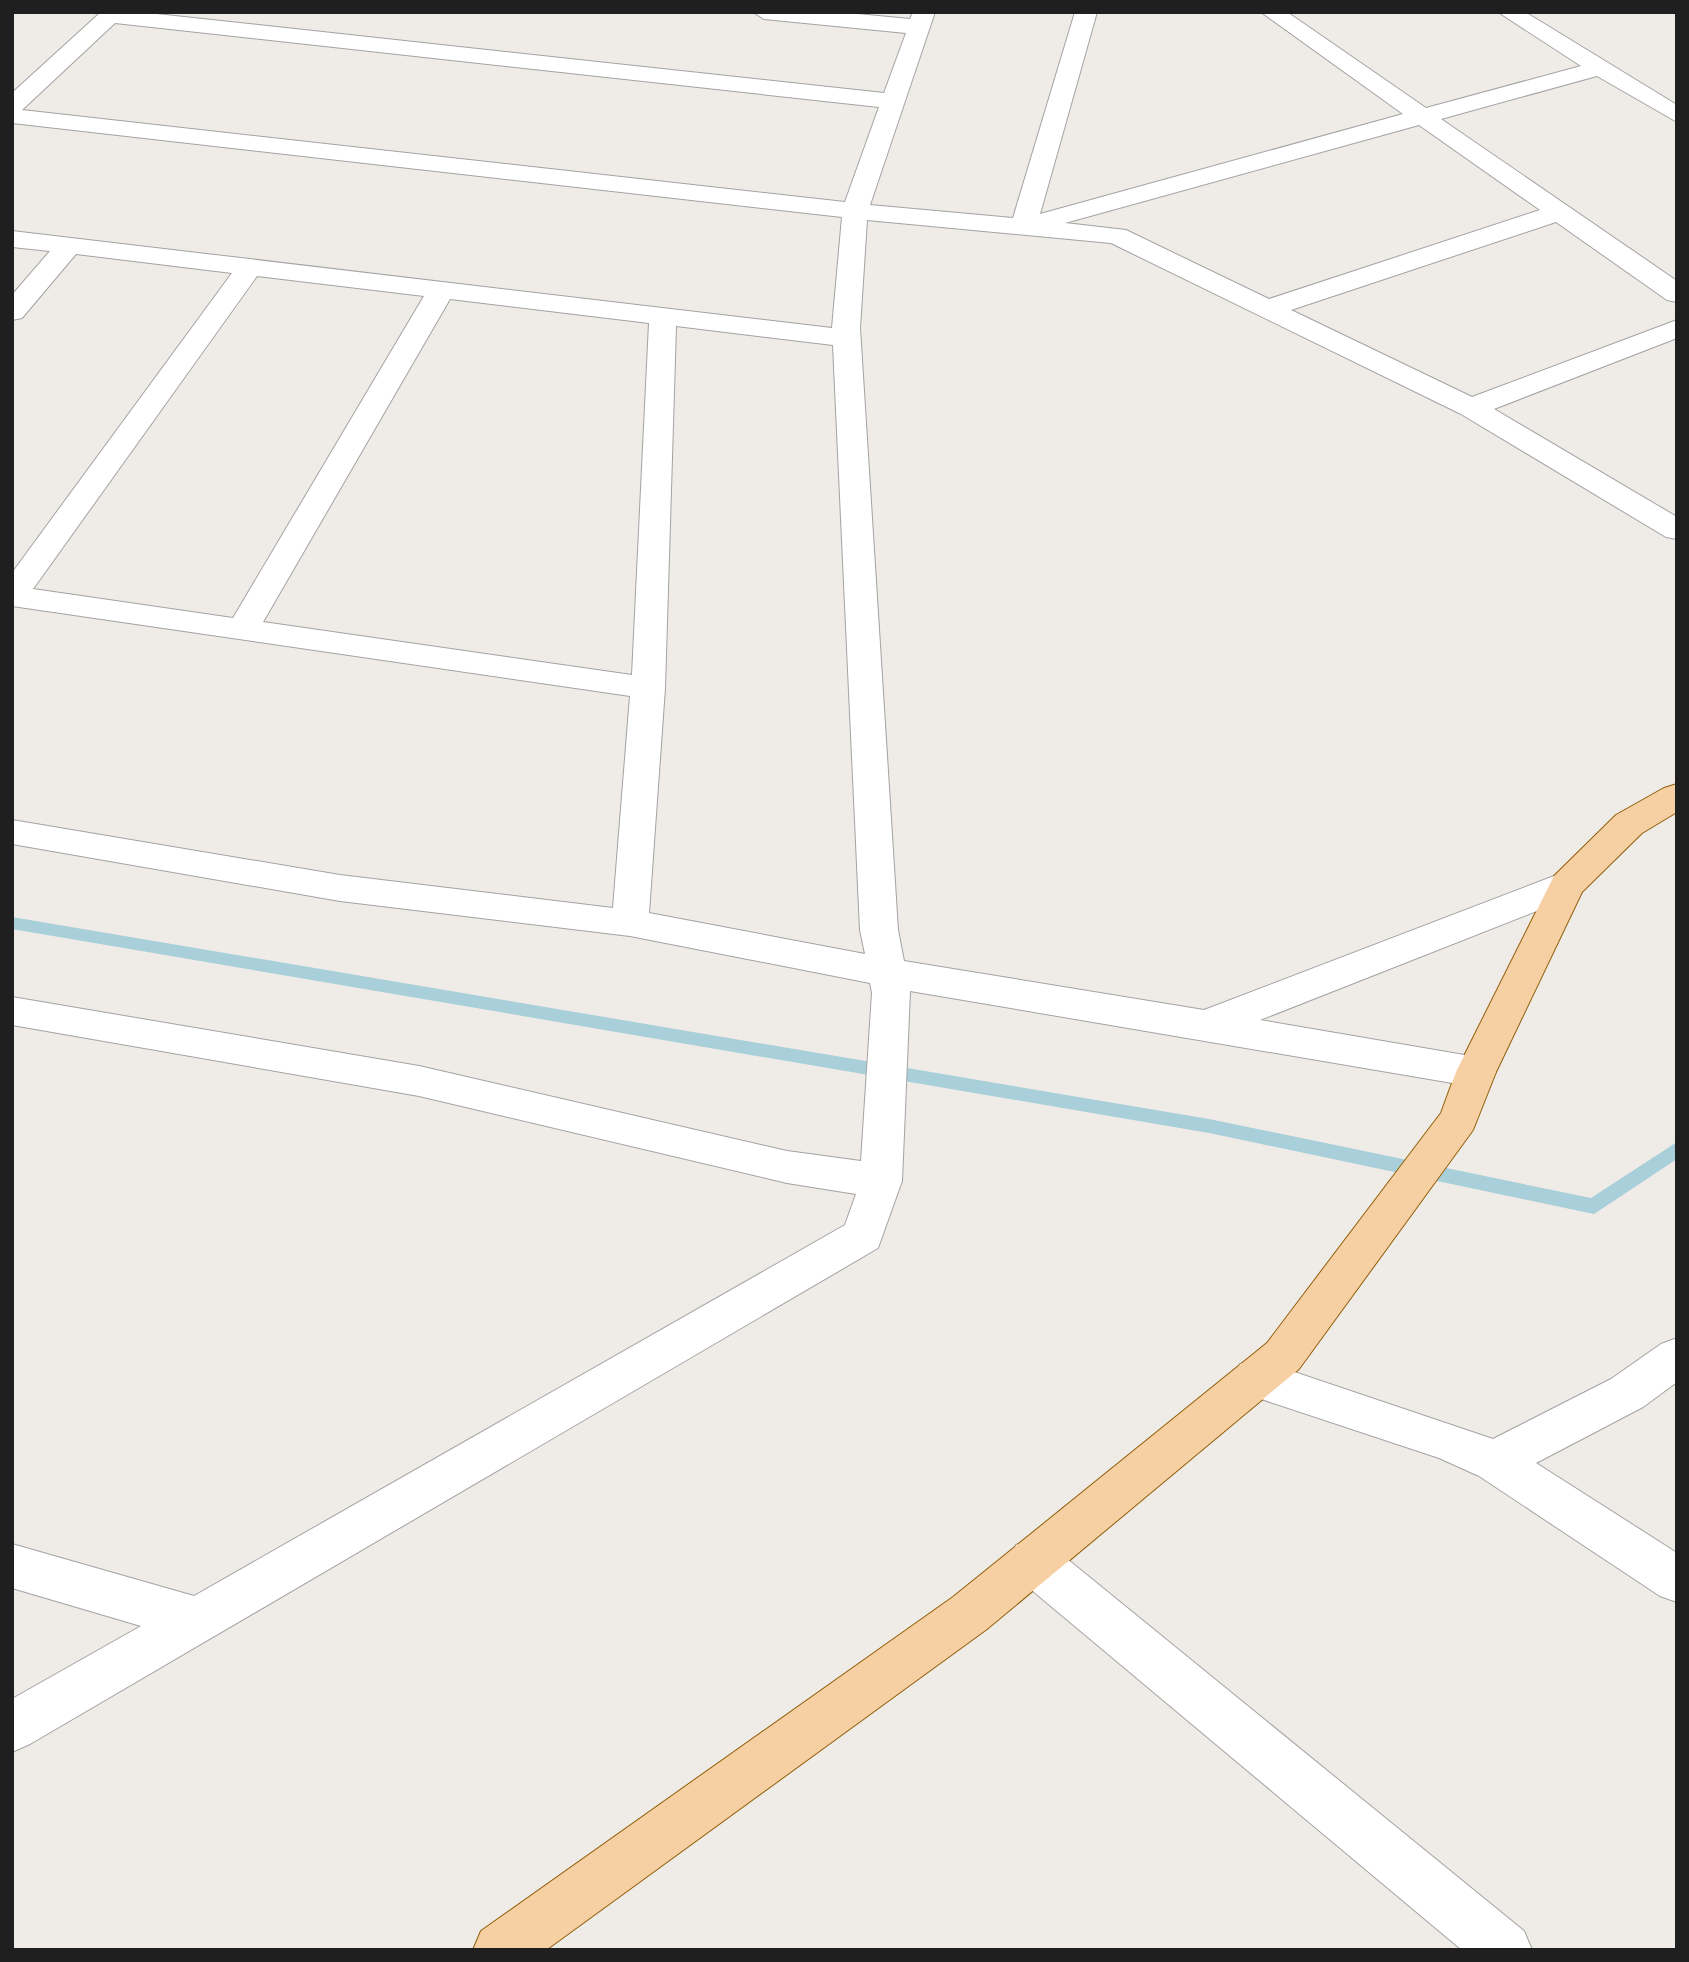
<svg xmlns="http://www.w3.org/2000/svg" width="1689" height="1962" viewBox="0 0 1689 1962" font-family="'DM Sans',sans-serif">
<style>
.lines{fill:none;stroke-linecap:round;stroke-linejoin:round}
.stream{fill:#a9d0da;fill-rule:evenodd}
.minor-casing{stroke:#a3a3a3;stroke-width:2}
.major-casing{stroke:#905f09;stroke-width:2}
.minor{fill:#fff;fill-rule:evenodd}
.major{fill:#f6d0a3;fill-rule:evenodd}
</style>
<rect width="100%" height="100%" fill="#efebe6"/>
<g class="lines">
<polygon class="stream" points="12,917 1209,1119 1591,1198 1677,1142 1677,1159 1594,1214 1209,1133 12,929"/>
<g class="minor-casing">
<g id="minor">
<path d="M101 12H138L884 93 906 33 764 19 753 12H836L910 19 913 12H935L870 205 1013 218 1075 12H1097L1040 214 1403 114 1261 12H1287L1426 108 1581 66 1498 12H1525L1677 105V122L1597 76 1441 119 1677 281V302L1667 300 1556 222 1291 310 1472 397 1677 320V338L1494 409 1677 517V539L1666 537 1461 414 1111 243 867 220 860 328 898 930 904 961 1204 1010 1554 876 1567 872 1580 876 1585 885 1580 894 1260 1020 1476 1057 1490 1061 1496 1072 1490 1083 1476 1087 910 991 902 1181 878 1248 30 1744 12 1752V1699L141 1626 12 1588V1544L194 1596 845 1225 856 1194 787 1183 419 1096 12 1025V997L419 1066 787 1151 861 1161 872 993 870 983 630 936 340 901 12 844V820L340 875 613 908 630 696 12 606V573L232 273 76 254 22 318 12 320V295L50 251 12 247V231L832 328 842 217 12 123V93ZM115 23 879 107 845 202 22 110ZM1419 125 1540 210 1269 299 1126 230 1065 223ZM257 276 424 296 233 618 33 589ZM450 299 649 323 632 675 263 622ZM676 326 833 345 860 930 865 954 649 913 665 688Z"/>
<polygon points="1677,1338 1677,1382 1643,1407 1536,1463 1677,1553 1677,1602 1660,1596 1479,1476 1439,1458 1240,1392 1233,1378 1240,1364 1256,1359 1493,1439 1611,1379 1661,1344"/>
<polygon points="1033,1539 1050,1545 1524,1931 1532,1950 1462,1950 1016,1577 1009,1561 1016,1545"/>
</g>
</g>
<g class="major-casing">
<polygon id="major" points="1677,784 1677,812 1642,833 1582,892 1496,1072 1473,1130 1299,1369 987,1629 546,1950 473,1950 481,1931 953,1597 1267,1343 1441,1113 1456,1072 1554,876 1616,815 1664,788"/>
</g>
<use href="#minor" class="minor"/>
<use href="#major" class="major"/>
</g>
<rect width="1689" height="1962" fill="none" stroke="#1f1f1f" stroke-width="28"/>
</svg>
